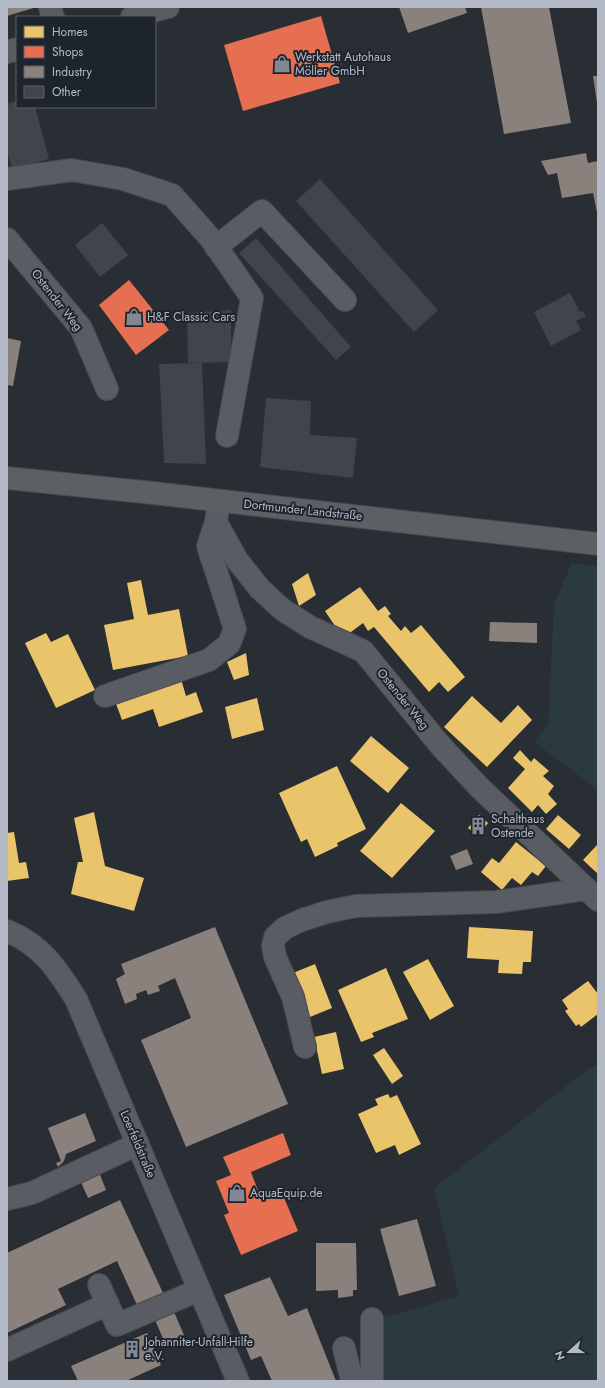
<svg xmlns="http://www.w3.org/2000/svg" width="605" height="1388" viewBox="0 0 605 1388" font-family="Jost,sans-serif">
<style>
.green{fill:#2b3a3c}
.homes{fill:#e9c46a}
.shops{fill:#e76f51}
.industry{fill:#8a817c}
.building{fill:#41454b}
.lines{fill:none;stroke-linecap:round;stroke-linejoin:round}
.minor-casing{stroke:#474a4f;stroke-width:24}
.major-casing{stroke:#44484e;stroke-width:24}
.minor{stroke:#595c63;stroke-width:22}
.major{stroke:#5c5f64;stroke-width:22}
.labels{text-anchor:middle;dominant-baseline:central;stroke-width:4;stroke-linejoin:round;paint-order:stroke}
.poi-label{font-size:12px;fill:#b4bac5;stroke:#1e242e;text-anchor:start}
.street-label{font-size:12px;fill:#b4bac5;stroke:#1e242e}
</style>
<rect width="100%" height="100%" fill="#292d34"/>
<g class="green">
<polygon points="572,563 598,566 598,790 534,742 548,724 554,604"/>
<polygon points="598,1064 598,1381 381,1381 379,1319 459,1296 434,1188 587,1070"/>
</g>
<g class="homes">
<polygon points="308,573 316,595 299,606 292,584"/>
<polygon points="141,580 148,615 179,609 188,656 113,670 104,625 134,619 127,583"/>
<polygon points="360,587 378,611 385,606 391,614 388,616 401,631 405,626 411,633 421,625 465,677 448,692 439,682 429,692 374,627 368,631 363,623 343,638 325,611"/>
<polygon points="46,633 51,642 68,634 95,690 56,708 25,643"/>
<polygon points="246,653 249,675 234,680 227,662"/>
<polygon points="181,679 186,696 196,692 203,712 159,727 153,709 122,720 115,701"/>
<polygon points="472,696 501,723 518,705 532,720 487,767 444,727"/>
<polygon points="257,698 264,730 232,739 225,707"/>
<polygon points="371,736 409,768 388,793 350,761"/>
<polygon points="520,750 531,762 534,758 549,771 543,776 554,786 548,794 557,804 546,814 538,805 532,812 508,788 525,769 513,758"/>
<polygon points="337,766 366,829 337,843 338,846 315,857 307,839 301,842 279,793"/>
<polygon points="401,803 435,831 392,878 360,851"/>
<polygon points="94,812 105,866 144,878 134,911 71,894 78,862 83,862 74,818"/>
<polygon points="479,815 488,823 478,836 468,828"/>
<polygon points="558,815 581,835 569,849 546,829"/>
<polygon points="14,832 19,863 26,862 29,878 7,881 7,833"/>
<polygon points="516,842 546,866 538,876 532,872 521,885 512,878 502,890 481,872 492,858 499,863"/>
<polygon points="598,844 598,874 583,860"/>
<polygon points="469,927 533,931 531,962 523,962 522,974 498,973 499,960 467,958"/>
<polygon points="428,959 454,1006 430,1020 403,972"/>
<polygon points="315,964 332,1008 310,1017 293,973"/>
<polygon points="386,968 408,1019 372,1033 374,1037 361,1042 338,990"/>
<polygon points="588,981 598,994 598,1014 581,1027 579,1024 576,1026 565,1011 568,1009 562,1000"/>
<polygon points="336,1032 344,1069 322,1074 314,1037"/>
<polygon points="384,1048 403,1076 392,1084 373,1055"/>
<polygon points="388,1094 390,1098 397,1095 421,1144 399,1155 395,1145 376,1153 358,1114 378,1105 375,1099"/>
</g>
<g class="shops">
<polygon points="321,16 340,83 243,111 224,45"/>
<polygon points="129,280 169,330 136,355 99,305"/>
<polygon points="283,1133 291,1155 251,1172 262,1201 282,1193 298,1231 241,1255 224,1215 229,1213 216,1181 231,1175 223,1157"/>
</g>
<g class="industry">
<polygon points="7,7 37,7 7,16"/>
<polygon points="399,7 465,7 467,13 408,33"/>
<polygon points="481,7 549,7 571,123 504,134"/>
<polygon points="593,76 598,76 598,102 597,103"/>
<polygon points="586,153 588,163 598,161 598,217 593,193 562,198 557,173 548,175 541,161"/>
<polygon points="7,338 21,341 13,386 7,385"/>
<polygon points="490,622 537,623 537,643 489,641"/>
<polygon points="467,849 473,864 456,870 450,856"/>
<polygon points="215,927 288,1104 186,1147 141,1040 191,1018 175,978 158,986 160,991 148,995 146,990 136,994 137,999 125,1004 116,979 125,974 121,964"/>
<polygon points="85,1113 96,1141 66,1154 64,1161 58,1167 56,1163 61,1161 48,1128"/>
<polygon points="99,1172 106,1190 88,1198 80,1180"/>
<polygon points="120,1200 163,1293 137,1305 117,1261 58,1289 66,1305 7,1333 7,1253"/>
<polygon points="417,1219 436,1286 399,1296 380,1229"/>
<polygon points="316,1243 356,1243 357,1290 353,1290 353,1296 338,1298 338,1290 316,1291"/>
<polygon points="270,1277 288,1316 307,1308 336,1381 272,1381 261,1356 251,1360 224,1295"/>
<polygon points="174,1312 184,1335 165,1343 155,1320"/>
<polygon points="147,1333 161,1365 126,1381 78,1381 71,1366"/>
</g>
<g class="building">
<polygon points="17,101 17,107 35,107 49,159 12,169 7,152 7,104"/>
<polygon points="320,179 438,310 414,332 296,201"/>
<polygon points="102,223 128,255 100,277 75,245"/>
<polygon points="256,238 351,347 336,360 239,253"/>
<polygon points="570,293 580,312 583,311 586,316 576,321 581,330 551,346 534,312"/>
<polygon points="231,310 231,362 188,363 187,313"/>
<polygon points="202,363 206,464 164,463 159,364"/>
<polygon points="266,398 311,401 310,435 357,438 353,478 260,467"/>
</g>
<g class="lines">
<g class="minor-casing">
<g id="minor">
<polyline points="50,7 53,17"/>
<polyline points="132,17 168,7"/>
<polyline points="7,52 17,49"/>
<polyline points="7,179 72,170 123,179 172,195 211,239 252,298 227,436"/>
<polyline points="7,239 81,328 107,389"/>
<polyline points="216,247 262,211 345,300"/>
<polyline points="219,501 216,522 237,560 260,589 283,610 310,627 363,651 440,745 479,787 598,900"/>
<polyline points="105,696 209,660 229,644 235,629 208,546 216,522"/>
<path d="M7 931C42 945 57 969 76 999L238 1381"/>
<polyline points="305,1047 293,997 275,957 273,946 275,937 285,928 302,920 327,912 356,906 496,902 586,889"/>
<polyline points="7,1199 32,1193 138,1144"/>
<polyline points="99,1285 117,1325 199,1290"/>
<polyline points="372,1319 372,1381"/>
<polyline points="344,1348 352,1381"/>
<polyline points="7,1350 108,1304"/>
</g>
</g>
<g class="major-casing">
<polyline id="major" points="7,478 153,493 598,544"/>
</g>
<use href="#minor" class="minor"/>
<use href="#major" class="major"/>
</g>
<defs>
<g id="shop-bare" transform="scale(1.38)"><path d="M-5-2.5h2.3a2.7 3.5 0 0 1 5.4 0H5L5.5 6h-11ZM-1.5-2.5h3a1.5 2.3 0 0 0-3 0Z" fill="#838992" stroke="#1e242e" stroke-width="2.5" paint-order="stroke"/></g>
<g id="building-bare" transform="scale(1.38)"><path d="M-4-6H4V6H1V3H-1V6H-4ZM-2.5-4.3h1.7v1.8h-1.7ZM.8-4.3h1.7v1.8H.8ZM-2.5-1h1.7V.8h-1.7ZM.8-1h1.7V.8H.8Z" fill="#838992" stroke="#1e242e" stroke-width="2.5" paint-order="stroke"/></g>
</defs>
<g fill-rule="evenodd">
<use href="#shop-bare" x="282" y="64"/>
<use href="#shop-bare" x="134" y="317"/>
<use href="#building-bare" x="478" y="826"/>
<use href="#shop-bare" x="237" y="1193"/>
<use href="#building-bare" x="132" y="1349"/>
</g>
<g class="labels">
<g class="poi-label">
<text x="295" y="57">Werkstatt Autohaus<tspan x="295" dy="14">Möller GmbH</tspan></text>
<text x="147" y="317">H&amp;F Classic Cars</text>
<text x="491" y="819">Schalthaus<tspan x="491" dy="14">Ostende</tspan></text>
<text x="250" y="1193">AquaEquip.de</text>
<text x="145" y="1342">Johanniter-Unfall-Hilfe<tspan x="145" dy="14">e.V.</tspan></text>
</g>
<g class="street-label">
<text transform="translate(57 300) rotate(52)">Ostender Weg</text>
<text transform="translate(303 510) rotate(6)">Dortmunder Landstraße</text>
<text transform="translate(403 699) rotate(51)">Ostender Weg</text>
<text transform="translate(138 1144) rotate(67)">Loerfeldstraße</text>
</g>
</g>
<rect width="605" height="1388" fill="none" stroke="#b4bac5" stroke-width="16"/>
<rect x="16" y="16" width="140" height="92" fill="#1e242e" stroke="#5a606a"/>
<rect x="24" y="26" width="20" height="12" fill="#e9c46a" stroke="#5a606a"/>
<text x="52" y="36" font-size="12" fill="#b4bac5">Homes</text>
<rect x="24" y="46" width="20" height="12" fill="#e76f51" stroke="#5a606a"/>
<text x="52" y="56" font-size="12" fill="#b4bac5">Shops</text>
<rect x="24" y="66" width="20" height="12" fill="#8a817c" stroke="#5a606a"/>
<text x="52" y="76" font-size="12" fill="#b4bac5">Industry</text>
<rect x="24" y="86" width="20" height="12" fill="#41454b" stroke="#5a606a"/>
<text x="52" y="96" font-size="12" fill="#b4bac5">Other</text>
<g transform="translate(569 1352) rotate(249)" stroke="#1e242e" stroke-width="3" paint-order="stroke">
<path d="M0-3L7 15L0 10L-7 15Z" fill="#b4bac5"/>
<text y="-6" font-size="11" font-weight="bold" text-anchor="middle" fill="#b4bac5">N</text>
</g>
</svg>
